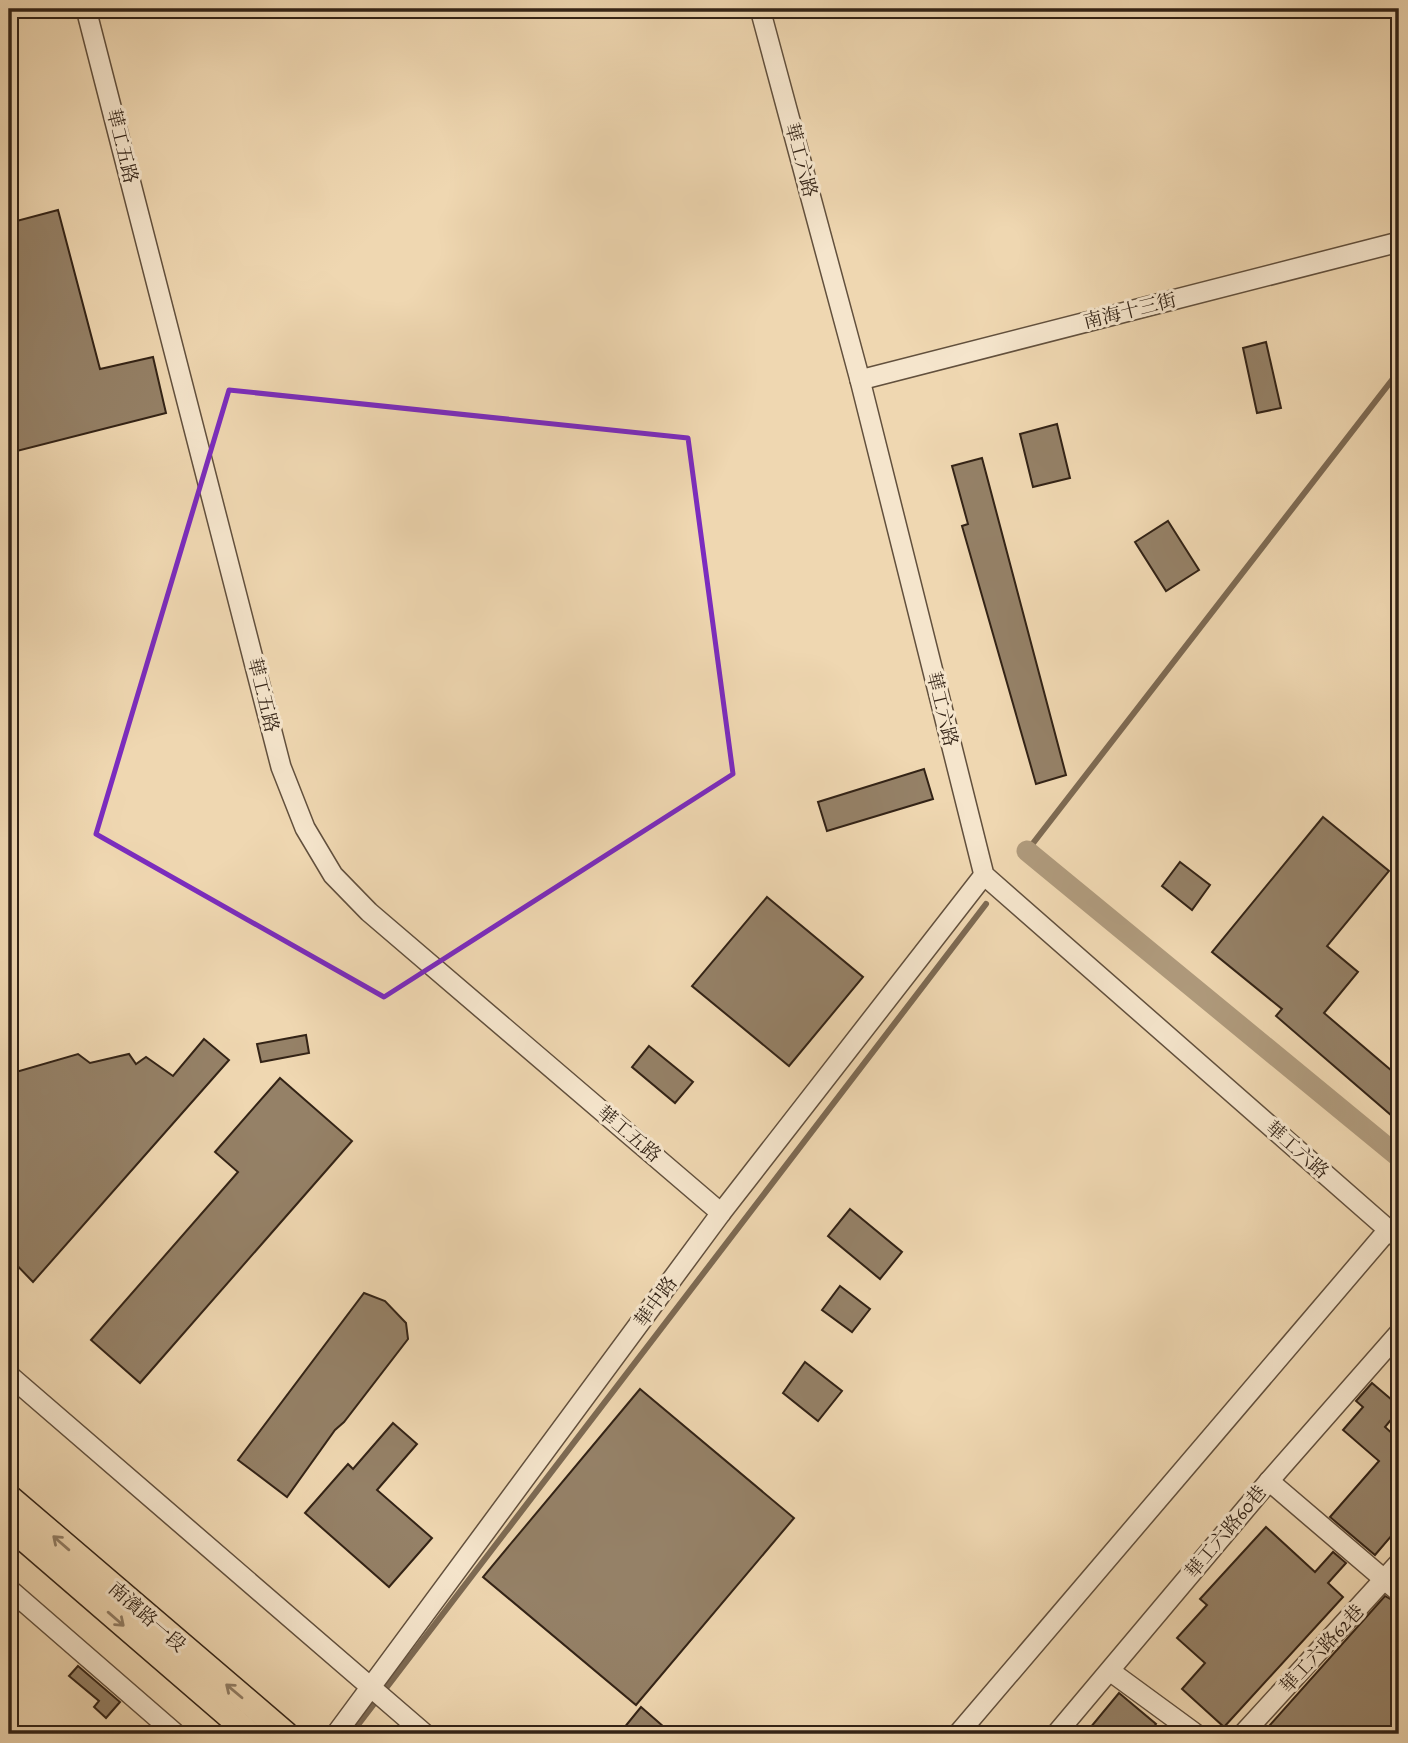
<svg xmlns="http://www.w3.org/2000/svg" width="1408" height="1743" viewBox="0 0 1408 1743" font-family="Alegreya,'Noto Serif TC',serif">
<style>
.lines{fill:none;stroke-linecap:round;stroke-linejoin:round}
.stream{stroke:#7d6a53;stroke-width:6}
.canal{stroke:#af9a7c;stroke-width:21}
.building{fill:#958167;stroke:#332316;stroke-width:2}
.minor-casing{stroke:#62503d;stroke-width:22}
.major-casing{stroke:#332316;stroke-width:27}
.minor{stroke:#f5e5cc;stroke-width:19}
.major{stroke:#efd7b1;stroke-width:24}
.oneway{stroke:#917d64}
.marked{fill:none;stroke:#7b2cbf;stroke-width:5;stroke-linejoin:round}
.labels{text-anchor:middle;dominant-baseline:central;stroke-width:6;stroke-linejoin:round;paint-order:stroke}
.street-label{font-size:19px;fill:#332316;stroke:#f5e5cc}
</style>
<rect width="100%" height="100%" fill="#efd7b1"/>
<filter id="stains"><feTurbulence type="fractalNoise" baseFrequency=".00286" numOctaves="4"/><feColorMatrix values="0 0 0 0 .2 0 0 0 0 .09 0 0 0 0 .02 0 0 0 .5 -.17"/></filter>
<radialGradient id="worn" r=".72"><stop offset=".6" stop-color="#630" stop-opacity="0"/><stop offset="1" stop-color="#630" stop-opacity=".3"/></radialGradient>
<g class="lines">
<g class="stream">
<polyline points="1027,851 1399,371"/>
<polyline points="351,1734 986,904"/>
</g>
<polyline class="canal" points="1027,851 1399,1157"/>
</g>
<g class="building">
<polygon points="58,210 100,369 153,357 166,413 9,453 9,223"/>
<polygon points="1266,342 1281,408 1257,413 1243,348"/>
<polygon points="1057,424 1070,478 1033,487 1020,434"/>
<polygon points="982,458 1066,775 1036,784 962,526 968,524 952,466"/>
<polygon points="1168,521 1199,570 1166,591 1135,542"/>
<polygon points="924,769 933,799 827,831 818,802"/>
<polygon points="1323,817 1389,871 1327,946 1358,972 1324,1013 1399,1077 1399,1122 1276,1016 1282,1009 1212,952"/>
<polygon points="1180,862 1210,885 1192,910 1162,886"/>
<polygon points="767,897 863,977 789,1066 692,986"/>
<polygon points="306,1035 309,1053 261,1062 257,1044"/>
<polygon points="204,1039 229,1060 33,1282 9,1257 9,1074 78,1054 90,1063 129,1054 136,1064 146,1057 173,1076"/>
<polygon points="649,1046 693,1082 675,1103 632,1067"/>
<polygon points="280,1078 352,1141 140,1383 91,1340 238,1172 215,1152"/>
<polygon points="850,1209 902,1252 880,1279 828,1236"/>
<polygon points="840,1286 870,1309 852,1332 822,1310"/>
<polygon points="364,1293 385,1301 406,1323 408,1339 344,1422 335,1430 287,1497 238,1460"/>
<polygon points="805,1362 842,1391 818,1421 783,1393"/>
<polygon points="1372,1383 1399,1406 1399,1410 1385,1427 1396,1437 1392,1441 1399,1447 1399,1527 1375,1555 1330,1517 1379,1461 1343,1430 1363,1407 1356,1401"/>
<polygon points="640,1389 794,1518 636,1705 483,1577"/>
<polygon points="393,1423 417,1444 377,1490 432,1538 389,1587 305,1513 348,1464 353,1469"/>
<polygon points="1266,1527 1315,1572 1333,1552 1346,1563 1328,1583 1343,1597 1224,1727 1182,1689 1205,1663 1177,1638 1207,1605 1200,1599"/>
<polygon points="1385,1596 1399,1604 1399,1724 1390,1734 1262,1734"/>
<polygon points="78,1666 120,1702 106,1718 94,1707 99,1701 69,1676"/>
<polygon points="1119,1693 1156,1724 1148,1734 1085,1734"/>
<polygon points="641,1707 672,1734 619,1734"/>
</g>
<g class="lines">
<g class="minor-casing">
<g id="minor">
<polyline points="86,9 281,767 305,828 333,875 369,912 721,1213"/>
<polyline points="760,9 860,380 984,875 1399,1239"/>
<polyline points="860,380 1399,242"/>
<polyline points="9,1375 425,1734"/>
<polyline points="1269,1481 1399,1592"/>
<polyline points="9,1589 176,1734"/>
<polyline points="1110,1671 1196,1734"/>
<polyline points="336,1734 721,1213 984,875"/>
<polyline points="958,1734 1388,1230"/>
<polyline points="1056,1734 1269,1481 1399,1333"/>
<polyline points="1243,1734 1399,1563"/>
</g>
</g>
<g class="major-casing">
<g id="major">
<polyline points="9,1497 286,1734"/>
<polyline points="9,1526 250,1734"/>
</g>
</g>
<use href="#minor" class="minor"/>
<use href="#major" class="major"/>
</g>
<defs><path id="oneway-shaft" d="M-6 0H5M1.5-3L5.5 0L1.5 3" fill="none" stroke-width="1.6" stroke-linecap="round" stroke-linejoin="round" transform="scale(1.75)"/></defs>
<g class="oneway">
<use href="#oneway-shaft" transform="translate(61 1543) rotate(-139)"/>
<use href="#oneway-shaft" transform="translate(116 1619) rotate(41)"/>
<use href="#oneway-shaft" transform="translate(234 1691) rotate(-140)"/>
</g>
<path class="marked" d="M229 390 688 438 733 774 384 997 96 834Z"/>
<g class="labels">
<g class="street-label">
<text transform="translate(122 146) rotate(76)">華工五路</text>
<text transform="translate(801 160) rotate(75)">華工六路</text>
<text transform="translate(1130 311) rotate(-14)">南海十三街</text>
<text transform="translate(263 695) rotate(76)">華工五路</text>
<text transform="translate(942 709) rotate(76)">華工六路</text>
<text transform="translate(629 1134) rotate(40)">華工五路</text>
<text transform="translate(1297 1150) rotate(41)">華工六路</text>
<text transform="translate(656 1302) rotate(-54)">華中路</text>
<text transform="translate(1226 1532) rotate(-50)">華工六路60巷</text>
<text transform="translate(147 1617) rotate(41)">南濱路一段</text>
<text transform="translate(1322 1649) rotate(-47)">華工六路62巷</text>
</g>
</g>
<rect width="1408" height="1743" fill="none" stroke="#efd7b1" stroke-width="35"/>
<rect x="10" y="10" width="1387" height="1722" fill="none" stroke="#332316" stroke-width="3.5"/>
<rect x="18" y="18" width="1373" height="1708" fill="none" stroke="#332316" stroke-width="2"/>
<rect width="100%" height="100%" filter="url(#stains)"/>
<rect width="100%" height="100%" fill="url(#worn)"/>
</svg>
